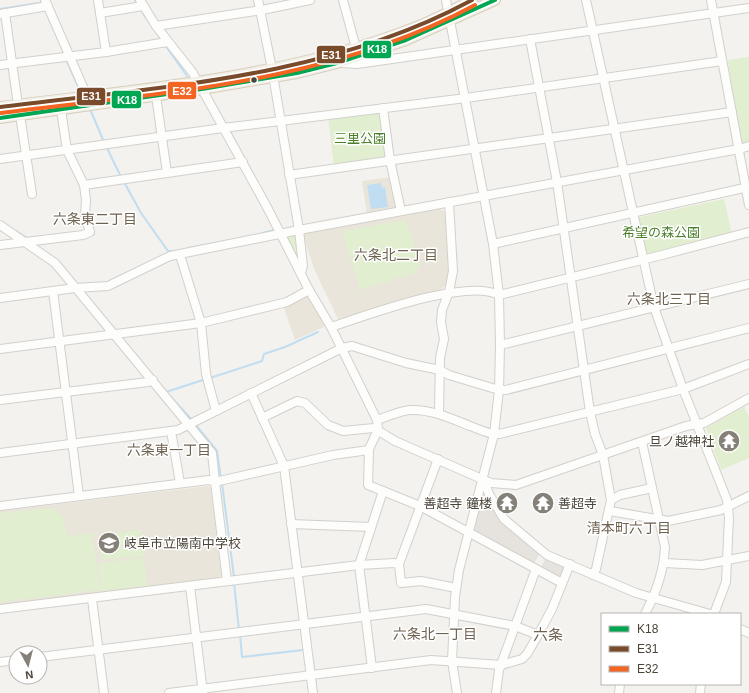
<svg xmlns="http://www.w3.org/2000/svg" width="749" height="693" viewBox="0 0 749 693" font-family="Arial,'Noto Sans JP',sans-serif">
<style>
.education{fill:#eae5da}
.green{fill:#e1eecf}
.parking{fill:#e6e3df}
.water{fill:#c0ddf1}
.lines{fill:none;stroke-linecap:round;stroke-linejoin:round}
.stream{stroke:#c0ddf1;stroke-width:2}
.minor-casing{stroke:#d2d0cb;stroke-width:10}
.major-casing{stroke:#d6cebb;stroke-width:12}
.minor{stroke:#fdfdfc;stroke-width:8}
.major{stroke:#f2efe6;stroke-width:10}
.bus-1-casing{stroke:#fff;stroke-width:7}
.bus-2-casing{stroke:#fff;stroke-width:7}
.bus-3-casing{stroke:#fff;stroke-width:7}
.bus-1{stroke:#00a651;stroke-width:4}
.bus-2{stroke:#7a4b2a;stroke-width:4}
.bus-3{stroke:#f26522;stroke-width:4}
.bus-dot{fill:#4b4439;stroke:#fff;stroke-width:1.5}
.labels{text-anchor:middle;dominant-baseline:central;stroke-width:3;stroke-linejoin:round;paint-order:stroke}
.park-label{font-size:13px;fill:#4a7f2a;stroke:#fff}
.poi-label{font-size:13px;fill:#4b4439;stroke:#fff;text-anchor:end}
.neighbourhood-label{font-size:14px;fill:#6e6250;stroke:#fff}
.quarter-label{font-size:15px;fill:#6e6250;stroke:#fff}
.line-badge{stroke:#fff;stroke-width:1.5}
.badge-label{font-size:11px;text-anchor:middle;font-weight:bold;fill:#fff}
</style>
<rect width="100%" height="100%" fill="#f4f2ee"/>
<g class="education">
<polygon points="391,177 396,207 395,209 367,214 362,181"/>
<polygon points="440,209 445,212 451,269 446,285 440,290 338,319 315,271 303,236 307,231"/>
<polygon points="307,293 328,325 295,340 283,305"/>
<polygon points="208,486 211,488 221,575 218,578 0,605 0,511"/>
</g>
<g class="green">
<polygon points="749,57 749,145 740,148 728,60"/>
<polygon points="383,108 390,160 334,168 328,116"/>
<polygon points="724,199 732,234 648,255 636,218"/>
<polygon points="406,220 420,265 415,273 360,290 342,231"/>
<polygon points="298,234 301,263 298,264 285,236"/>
<polygon points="744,407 749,417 749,458 721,470 706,428"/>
<polygon points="52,508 63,516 67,536 92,533 100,590 0,602 0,513"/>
<polygon points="141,530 144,556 101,560 99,535"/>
<polygon points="144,558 147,586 101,591 98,563"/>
</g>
<g class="parking">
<polygon points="479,493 489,494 504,519 541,551 532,567 469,533"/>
<polygon points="547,555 570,564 562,583 539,571"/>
</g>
<polygon class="water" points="381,183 382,188 385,187 388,207 371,209 367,185"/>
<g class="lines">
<g class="stream">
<polyline points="135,0 138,5"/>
<polyline points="140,8 146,18"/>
<polyline points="0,9 39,3"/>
<polyline points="157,33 162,41"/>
<polyline points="165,45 187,76"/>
<polyline points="66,59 81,93"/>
<polyline points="90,109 104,142"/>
<polyline points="106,146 121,177"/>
<polyline points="124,182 141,213 168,251 176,251"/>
<polyline points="16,231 27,238"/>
<polyline points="262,233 275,230"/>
<polyline points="188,248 221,242"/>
<polyline points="210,378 262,361 264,354 285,347 318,332"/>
<polyline points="166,392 206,379"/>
<polyline points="168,394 192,420"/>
<polyline points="195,424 217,451 221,479"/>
<polyline points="222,483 234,577"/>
<polyline points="234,583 239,630"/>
<polyline points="240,634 242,657 303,650"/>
<polyline points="313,660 314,671"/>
<polyline points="315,679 317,693"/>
</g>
<g class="minor-casing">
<g id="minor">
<polyline points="45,0 87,96"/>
<polyline points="98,0 106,52"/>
<polyline points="140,0 156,26 193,73 197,81"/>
<polyline points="258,0 272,69 299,230 303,266 301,273"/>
<polyline points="343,0 356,48"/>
<polyline points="446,0 493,244 499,295 500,345 499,390 494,434 459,570 455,597 452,661 457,693"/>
<polyline points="586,0 654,307 683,389 727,500 729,518 726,582 714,614"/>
<polyline points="711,0 749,205"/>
<polyline points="5,13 18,105"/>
<polyline points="100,13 143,6"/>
<polyline points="0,14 48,6"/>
<polyline points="156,26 262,10 310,0"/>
<polyline points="530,39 557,182 590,412 595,434 603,455 611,500 596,569 593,575"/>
<polyline points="342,63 357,64 749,8"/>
<polyline points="0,65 106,52 167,42"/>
<polyline points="202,89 268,209 309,290 331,327 377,420 378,430 369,449 368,485 420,506 562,583"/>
<polyline points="156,96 167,173"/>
<polyline points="383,108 390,160 401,211"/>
<polyline points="20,115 32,194"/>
<polyline points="0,159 223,128 466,98 722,61"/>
<polyline points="289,175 732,112"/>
<polyline points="84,185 243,162"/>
<polyline points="0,225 55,263 65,275 212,453 215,482 333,455 369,450"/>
<polyline points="493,244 749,187"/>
<polyline points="0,245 83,235 90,232 85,215 86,200 84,185 67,150 61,110"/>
<polyline points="180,255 201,323 206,374 216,411"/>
<polyline points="53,291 79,496"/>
<polyline points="0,298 75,288 108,286 170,256 299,230 739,149 749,146"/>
<path d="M331 327C368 315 466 278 499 295L662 255 749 232"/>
<polyline points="500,345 749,284"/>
<polyline points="0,349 201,323 287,302 309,290"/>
<polyline points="251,393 284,466 313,693"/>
<polyline points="0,400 148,382 153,380"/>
<polyline points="439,413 440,358 444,339 441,322 442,310 449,292 453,271 449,202"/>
<polyline points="262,418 297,401 305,403 328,425 343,431 374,428 395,441 491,483 516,485 686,426 704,423 749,398"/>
<path d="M377 420C387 417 399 411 410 410 431 409 450 418 470 426 479 429 489 435 499 434L683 389 749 364"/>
<polyline points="171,431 180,483"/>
<path d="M642 442 665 547C664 571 656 593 645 614"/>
<polyline points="0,453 178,430 342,348 352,346 406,363 440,370 449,375 499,390 506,390 749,328"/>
<polyline points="483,478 489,494 504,519 547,555 636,593 710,614"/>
<polyline points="611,500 620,495 652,488"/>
<polyline points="0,506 209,480 215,482 227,581"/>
<polyline points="610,511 668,521 721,510 749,496"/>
<polyline points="291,524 371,527"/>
<polyline points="665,563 702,565 749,556"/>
<polyline points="399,564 438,459"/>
<polyline points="190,586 203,693"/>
<polyline points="92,599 104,693"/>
<polyline points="0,609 359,565 394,563 399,564 401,583 421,581 456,588"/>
<polyline points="740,629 749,633"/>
<polyline points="40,657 426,609 515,626 538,635 552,609 570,564"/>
<polyline points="0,662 16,660"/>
<polyline points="372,668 359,565 383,491"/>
<polyline points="169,693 431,660 501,665 522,659 527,654 538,635"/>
<polyline points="496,693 499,670 536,569"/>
<polyline points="619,693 620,684"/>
<polyline points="700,693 701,684"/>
</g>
</g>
<g class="major-casing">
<g id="major">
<path d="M0 107C132 90 278 79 403 32 427 24 450 12 472 0"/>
<polyline points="0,118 202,89 297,73 337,63 406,40 495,0"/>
</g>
</g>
<use href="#minor" class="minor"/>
<use href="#major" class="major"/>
<g class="bus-1-casing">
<polyline id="bus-1" points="0,118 202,89 297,73 337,63 406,40 495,0"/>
</g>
<g class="bus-2-casing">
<path id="bus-2" d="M0 107C159 87 329 78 472 0"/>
</g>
<g class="bus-3-casing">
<path id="bus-3" d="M1 113C160 93 331 83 475 5"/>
</g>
<use href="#bus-1" class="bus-1"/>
<use href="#bus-2" class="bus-2"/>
<use href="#bus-3" class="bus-3"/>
</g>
<defs>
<g id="temple-disc" transform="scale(1.15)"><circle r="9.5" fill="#868178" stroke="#fff"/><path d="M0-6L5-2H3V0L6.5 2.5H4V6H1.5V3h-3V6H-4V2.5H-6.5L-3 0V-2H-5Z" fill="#fff"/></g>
<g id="school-disc" transform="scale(1.15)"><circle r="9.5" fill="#868178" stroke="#fff"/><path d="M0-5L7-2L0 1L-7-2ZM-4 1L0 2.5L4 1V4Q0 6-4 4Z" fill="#fff"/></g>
</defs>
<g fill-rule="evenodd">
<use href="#temple-disc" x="729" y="441"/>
<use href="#temple-disc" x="507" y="503"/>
<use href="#temple-disc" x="543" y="503"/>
<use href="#school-disc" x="109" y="543"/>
</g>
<circle class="bus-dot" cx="254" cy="80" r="3.5"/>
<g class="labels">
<g class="park-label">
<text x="360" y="138">三里公園</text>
<text x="661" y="232">希望の森公園</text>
</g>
<g class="poi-label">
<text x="714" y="441">旦ノ越神社</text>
<text x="492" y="503">善超寺 鐘楼</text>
<text x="558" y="503" text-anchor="start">善超寺</text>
<text x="124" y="543" text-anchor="start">岐阜市立陽南中学校</text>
</g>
<g class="neighbourhood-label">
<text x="95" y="219">六条東二丁目</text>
<text x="396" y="255">六条北二丁目</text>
<text x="669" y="299">六条北三丁目</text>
<text x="169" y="450">六条東一丁目</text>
<text x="629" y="528">清本町六丁目</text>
<text x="435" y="634">六条北一丁目</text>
</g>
<g class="quarter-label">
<text x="548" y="634">六条</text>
</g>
</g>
<g class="line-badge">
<rect x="362" y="40" width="30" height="19" rx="4" fill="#00a651"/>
<rect x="316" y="45" width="30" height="19" rx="4" fill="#7a4b2a"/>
<rect x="167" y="81" width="30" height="19" rx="4" fill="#f26522"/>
<rect x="76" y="87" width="30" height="19" rx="4" fill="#7a4b2a"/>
<rect x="111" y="90" width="31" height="19" rx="4" fill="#00a651"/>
</g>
<g class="badge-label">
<text x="377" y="53">K18</text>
<text x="331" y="59">E31</text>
<text x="182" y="95">E32</text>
<text x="91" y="100">E31</text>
<text x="127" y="104">K18</text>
</g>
<rect x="601" y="613" width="140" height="72" fill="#ffffff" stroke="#b7b4b0"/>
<rect x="609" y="626" width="20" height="6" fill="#00a651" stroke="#b7b4b0"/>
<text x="637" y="633" font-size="12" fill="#4b4439">K18</text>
<rect x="609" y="646" width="20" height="6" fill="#7a4b2a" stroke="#b7b4b0"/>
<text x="637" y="653" font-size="12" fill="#4b4439">E31</text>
<rect x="609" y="666" width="20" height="6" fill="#f26522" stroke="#b7b4b0"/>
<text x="637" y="673" font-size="12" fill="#4b4439">E32</text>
<g transform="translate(28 665) rotate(173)"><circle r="19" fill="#ffffff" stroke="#b7b4b0"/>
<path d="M0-3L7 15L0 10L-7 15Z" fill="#868178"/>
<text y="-6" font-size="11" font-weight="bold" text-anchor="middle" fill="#4b4439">N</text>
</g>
</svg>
